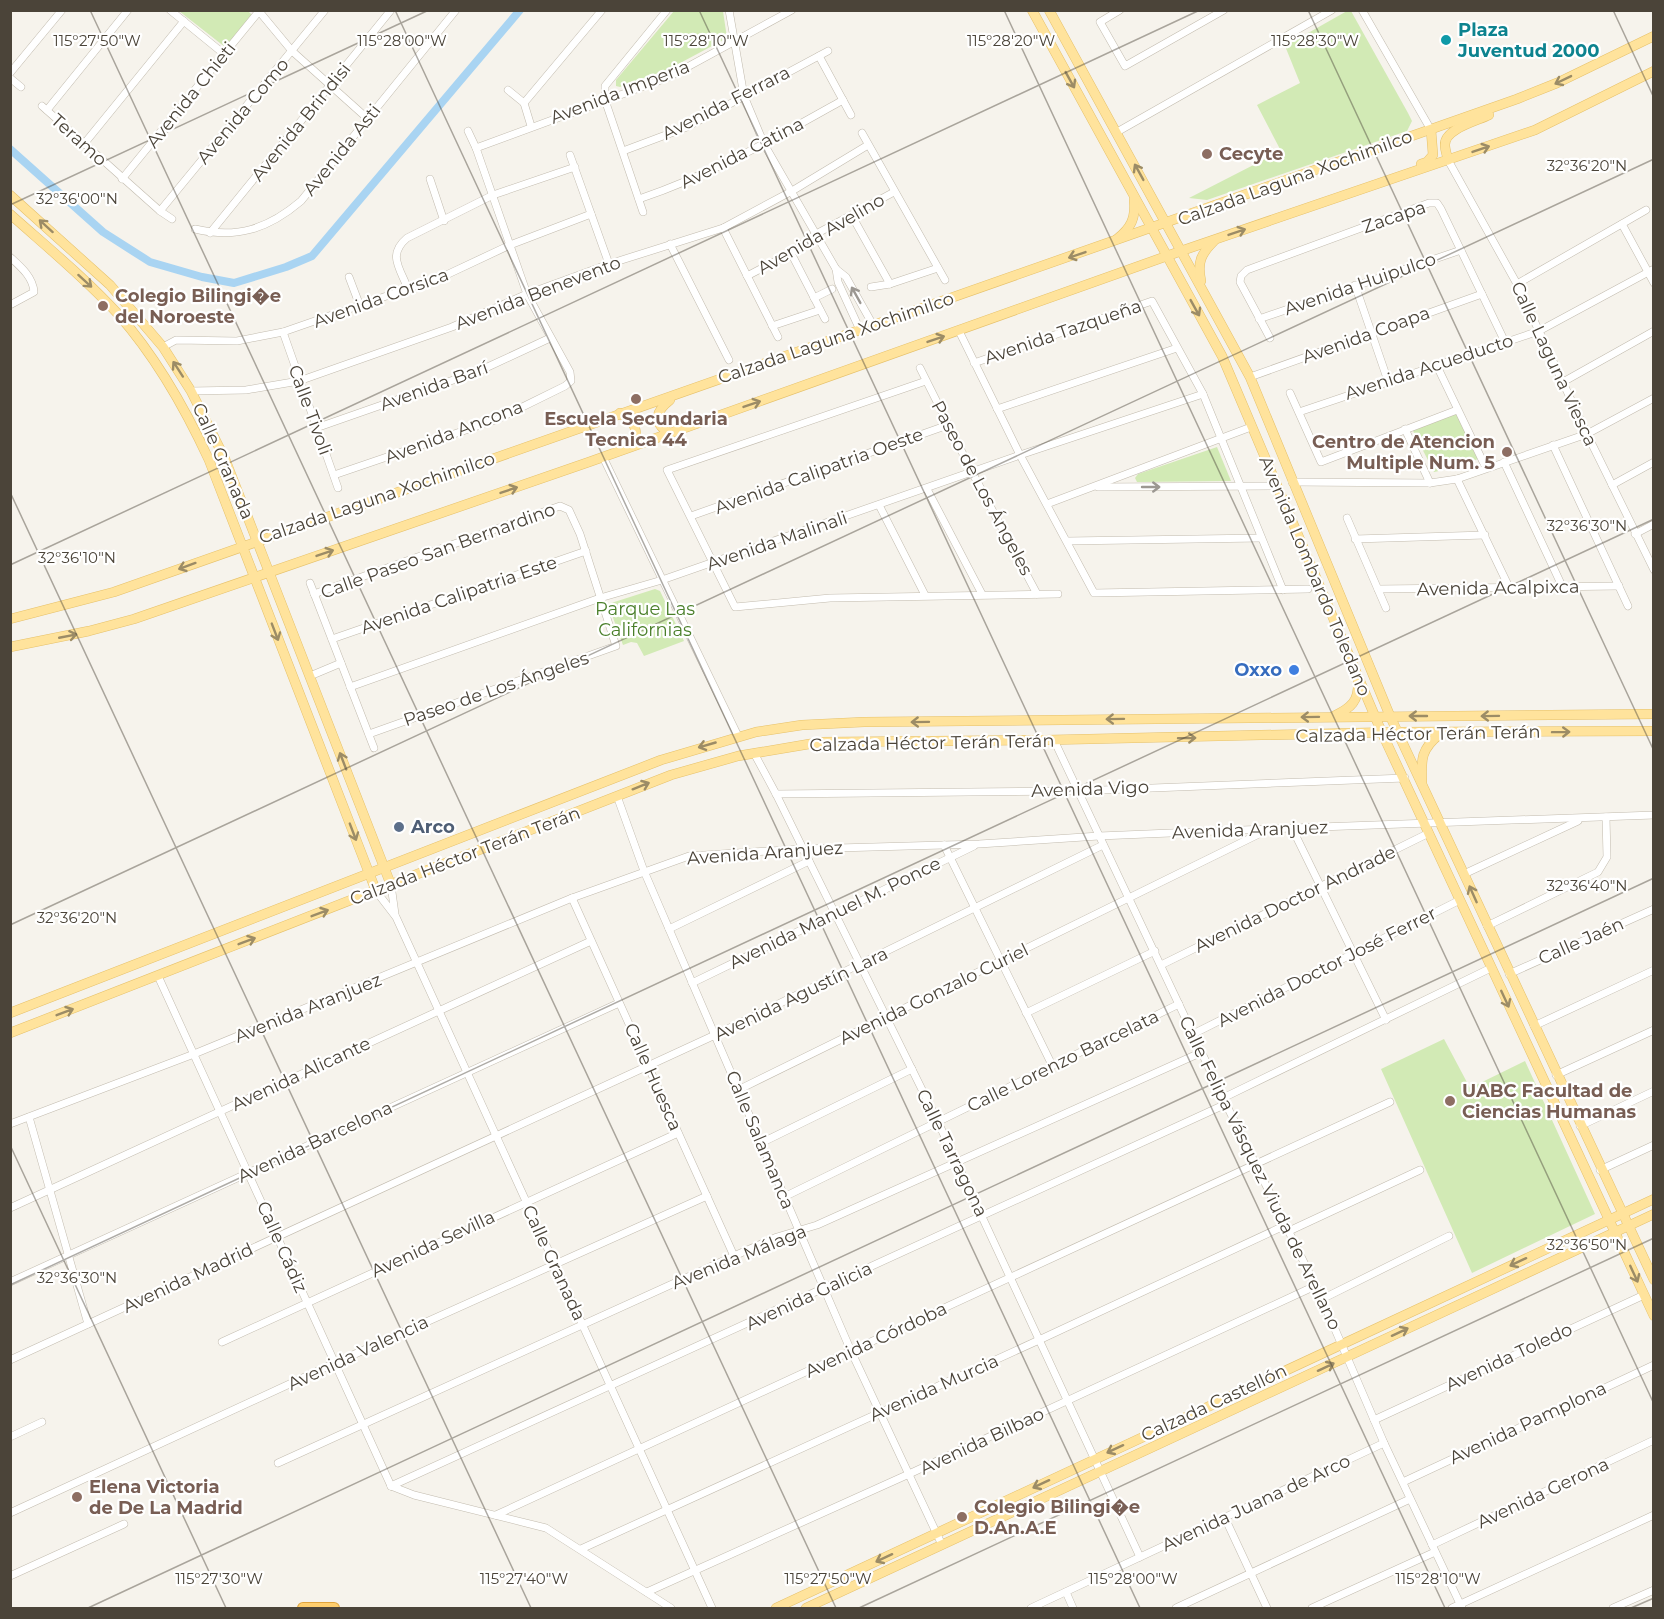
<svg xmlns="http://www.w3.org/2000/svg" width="1664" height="1619" viewBox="0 0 1664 1619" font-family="Montserrat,sans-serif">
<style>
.green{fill:#d2eab5}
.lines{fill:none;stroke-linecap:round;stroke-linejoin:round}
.canal{stroke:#a9d4f2;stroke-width:8}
.minor-casing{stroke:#c2bbae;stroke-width:8}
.major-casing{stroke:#e6c16a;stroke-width:10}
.highway-casing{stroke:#e0a43c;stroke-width:12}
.minor{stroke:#fff;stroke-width:7}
.major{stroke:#ffe39c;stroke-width:9}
.highway{stroke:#ffcf6e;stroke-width:10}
.oneway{stroke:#9c8c66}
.oneway2{stroke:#9c9892}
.ticks{fill:none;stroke:#4b4439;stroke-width:1.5;stroke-opacity:0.45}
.culture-dot{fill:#0f9aa8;stroke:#fff;stroke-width:2}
.education-dot{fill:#8d6e63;stroke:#fff;stroke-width:2}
.shop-dot{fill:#3f7fe0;stroke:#fff;stroke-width:2}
.service-dot{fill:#5c6f8a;stroke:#fff;stroke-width:2}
.labels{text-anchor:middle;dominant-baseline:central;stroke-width:4.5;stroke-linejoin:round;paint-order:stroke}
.culture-label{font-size:18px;font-weight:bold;fill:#0d838f;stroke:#fff;text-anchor:start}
.street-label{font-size:18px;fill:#4b4439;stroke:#fff}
.education-label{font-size:18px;font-weight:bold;fill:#785e54;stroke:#fff;text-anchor:start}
.park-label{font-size:18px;fill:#4a7f2a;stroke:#fff}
.shop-label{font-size:18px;font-weight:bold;fill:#366cbe;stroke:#fff;text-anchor:end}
.service-label{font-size:18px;font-weight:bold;fill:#4e5e75;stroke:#fff;text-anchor:start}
.ticks-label{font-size:15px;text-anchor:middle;fill:#4b4439;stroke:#fff;stroke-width:4.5;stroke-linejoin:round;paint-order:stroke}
</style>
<rect width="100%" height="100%" fill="#f6f3ec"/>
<g class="green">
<polygon points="179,11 248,11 252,15 225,47"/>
<polygon points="674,11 723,11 727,38 669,69 620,87 616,86 616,80"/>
<polygon points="1347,11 1351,11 1408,113 1412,121 1407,131 1207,200 1189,198 1281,151 1257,105 1300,83 1285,46"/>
<polygon points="1457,410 1478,459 1454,468 1434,472 1411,427"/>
<polygon points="1217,447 1231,481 1140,482 1137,482 1135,478 1138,474"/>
<polygon points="655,589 660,591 684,641 644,656 637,643 631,642 623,645 608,604"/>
<polygon points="1444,1039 1470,1088 1525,1061 1595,1214 1472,1273 1381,1069"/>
</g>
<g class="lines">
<polyline class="canal" points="10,149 103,232 150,262 202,277 234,283 286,267 312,256 520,10"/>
<g class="minor-casing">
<g id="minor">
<polyline points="170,10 224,54"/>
<polyline points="258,10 292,51 368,119"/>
<polyline points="729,10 744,96 764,144 836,269 846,277 873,325"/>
<polyline points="1120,10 1100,22 1125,66 1224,10"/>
<polyline points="1362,10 1431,130"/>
<polyline points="819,56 851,115"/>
<polyline points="10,73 62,10"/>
<polyline points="10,78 21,87"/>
<polyline points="508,90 524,103"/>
<polyline points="42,106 160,211 172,219"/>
<polyline points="47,110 128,10"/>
<polyline points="531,126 524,103 602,10"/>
<polyline points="1117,132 1332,10"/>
<polyline points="862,133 945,280"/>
<polyline points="84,144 184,21"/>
<polyline points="476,148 669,77 792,10"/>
<polyline points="623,151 687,127 828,51"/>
<polyline points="570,155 609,264"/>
<polyline points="1448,160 1517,284 1587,434 1654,570"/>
<polyline points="122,179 260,10"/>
<polyline points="430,179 444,221"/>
<path d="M639 199C711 175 777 137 843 100"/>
<polyline points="160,211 325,10"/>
<polyline points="643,212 605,100 605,86 667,10"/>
<polyline points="852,216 890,284"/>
<polyline points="1622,224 1654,283"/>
<polyline points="723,228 778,337"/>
<path d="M195 229C237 239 268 229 301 201L456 10"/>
<polyline points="210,233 391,10"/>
<polyline points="670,244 729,360"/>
<polyline points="791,253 825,319"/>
<path d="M10 257C21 267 33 277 34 292L10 305"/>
<polyline points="836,269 838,282 860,330"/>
<polyline points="747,276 791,253 816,234 894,192"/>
<polyline points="349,277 360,306"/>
<polyline points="1517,284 1646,210"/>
<polyline points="1355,285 1388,381"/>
<polyline points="871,287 890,284 938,268"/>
<path d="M408 289C400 268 387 255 407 238L493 195 575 167"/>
<polyline points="814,298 832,289"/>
<polyline points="1259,319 1461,250"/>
<polyline points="772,326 820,310"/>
<polyline points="959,331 1020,455 1094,593 1308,589"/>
<polyline points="283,332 338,488"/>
<polyline points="1270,338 1240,282 1241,276 1247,270 1429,203 1437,203 1441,209 1505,342"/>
<polyline points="163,347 176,340 237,341 283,332 444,276 510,245 591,214"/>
<polyline points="974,363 1152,301 1203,394 1283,590"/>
<polyline points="1436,364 1486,468"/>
<polyline points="920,368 972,472 1037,594"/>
<polyline points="1250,377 1482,294"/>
<polyline points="926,381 667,470 735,607 830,598 1058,594"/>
<polyline points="1563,382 1654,331"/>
<polyline points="191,391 246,390 299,381 452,327 527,294 609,264 723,228 792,191 868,145"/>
<polyline points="1290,393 1321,462 1457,410"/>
<polyline points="997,409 1177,348"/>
<polyline points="1299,412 1539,331 1654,269"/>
<polyline points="316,428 479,371 550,338"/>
<polyline points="1405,429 1430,483"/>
<polyline points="1553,445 1628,606"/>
<polyline points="603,457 738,736"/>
<polyline points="1504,462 1562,586"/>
<polyline points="334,475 498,419 565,386 571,381 570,372 527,294 476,148 468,131"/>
<polyline points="1457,479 1509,587"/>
<polyline points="1292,482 1430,483 1457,479 1587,434 1654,398"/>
<polyline points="1612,485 1654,462"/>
<polyline points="1098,487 1276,486"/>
<polyline points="927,489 982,594"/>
<polyline points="1047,504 1251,427"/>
<polyline points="879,505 925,595"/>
<polyline points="691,516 948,425"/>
<polyline points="1347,518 1386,608"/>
<polyline points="1635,534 1654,524"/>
<polyline points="1355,539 1485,535"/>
<polyline points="1067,541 1261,538"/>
<polyline points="310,583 374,748"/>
<polyline points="1378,589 1619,586"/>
<polyline points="314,594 560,506 569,510 580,534 616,646 369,734"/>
<polyline points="332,639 586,551"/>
<polyline points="310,676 341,663"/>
<polyline points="350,687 600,598 662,580 1020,455 1203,394"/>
<polyline points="1054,740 1226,1104 1322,1299 1384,1443 1462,1608"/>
<polyline points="754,753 776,794 938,1122 1140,1557"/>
<polyline points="776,794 1077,791 1405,778"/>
<polyline points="617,796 644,871 851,1351 942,1545"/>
<polyline points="1292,828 1386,1020"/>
<polyline points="944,845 1052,1065"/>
<polyline points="1464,874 1578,821"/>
<polyline points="391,885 395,914"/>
<polyline points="376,891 396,917 712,1608"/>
<polyline points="572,898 734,1256"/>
<polyline points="1487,926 1598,872 1607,857 1606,817"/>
<polyline points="669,929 809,861"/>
<polyline points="1161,965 1429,833"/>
<polyline points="1509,974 1654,909"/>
<polyline points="158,976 391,1486"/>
<polyline points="692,983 974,846"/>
<polyline points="1026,1013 1155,951"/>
<polyline points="1534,1026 1654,970"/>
<polyline points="1193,1034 1460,900"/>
<polyline points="1556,1075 1654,1030"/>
<polyline points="738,1090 1267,830"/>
<polyline points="1223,1098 1491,968"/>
<polyline points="29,1117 88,1324"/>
<polyline points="10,1124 194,1054 572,898 689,856 802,849 979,844 1099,836 1292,828 1654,815"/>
<polyline points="1580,1126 1654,1091"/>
<polyline points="761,1143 912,1069"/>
<polyline points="1600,1170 1654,1145"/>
<polyline points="784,1197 1179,1004"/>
<polyline points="10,1208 591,941"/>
<polyline points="1289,1231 1420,1170"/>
<polyline points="10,1282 619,1003"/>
<polyline points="1322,1299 1449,1236"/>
<polyline points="222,1342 678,1133"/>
<polyline points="10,1360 715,1035 1103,845"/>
<polyline points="1374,1420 1644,1295"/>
<polyline points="10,1437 42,1422"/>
<polyline points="278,1463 734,1256 777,1237 817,1225 1202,1052"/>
<polyline points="1403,1482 1654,1365"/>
<polyline points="391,1486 1226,1104"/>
<polyline points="391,1486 414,1495 546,1528 671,1608"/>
<polyline points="10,1513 335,1363 707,1196"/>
<polyline points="496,1515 1390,1102"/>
<polyline points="1225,1518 1267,1608"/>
<polyline points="1432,1545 1654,1440"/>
<polyline points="581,1549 1039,1340 1286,1225"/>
<polyline points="10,1576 124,1524"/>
<polyline points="647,1592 909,1474 1315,1286"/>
<polyline points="1066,1592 1073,1608"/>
<polyline points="1031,1608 1384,1443"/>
<polyline points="1176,1608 1410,1499"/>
<polyline points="1312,1608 1435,1552"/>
<polyline points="1452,1608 1654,1515"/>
<polyline points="1613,1608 1654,1590"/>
</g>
</g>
<g class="major-casing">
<g id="major">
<polyline points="1032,10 1222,356 1382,733 1654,1316"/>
<polyline points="1049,10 1250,377 1390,716 1654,1280"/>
<path d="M1448 160C1447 155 1445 150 1445 145 1444 129 1477 121 1489 115"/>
<polyline points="1421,164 1427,162 1433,155 1431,130"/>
<polyline points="10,195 110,285 163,347 191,391 225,459 391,885"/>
<path d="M10 214C47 247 85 278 118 314 156 357 185 408 209 460L376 891"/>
<path d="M1117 239C1131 228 1136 218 1134 200"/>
<path d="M1201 281C1197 262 1201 254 1214 241"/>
<path d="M620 413C631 420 636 424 636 436L627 447"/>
<path d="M669 433C652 422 656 411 670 400"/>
<polyline points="10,619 114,592 1517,99 1557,83 1654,36"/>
<polyline points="10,647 89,631 134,619 589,462 1181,251 1535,130 1654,71"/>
<path d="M1334 716C1351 708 1359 701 1358 682"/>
<path d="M1422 782C1421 759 1421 749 1440 734"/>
<polyline points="10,1013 661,760 756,732 802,725 864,722 1654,714"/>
<polyline points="10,1033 671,775 738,756 821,742 1046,740 1397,732 1654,731"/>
<polyline points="776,1608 1654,1199"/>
<polyline points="806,1608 1654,1214"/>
</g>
</g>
<g class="highway-casing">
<polyline id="highway" points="303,1608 334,1608"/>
</g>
<use href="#minor" class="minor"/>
<use href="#major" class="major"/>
<use href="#highway" class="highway"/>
</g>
<defs><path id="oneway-shaft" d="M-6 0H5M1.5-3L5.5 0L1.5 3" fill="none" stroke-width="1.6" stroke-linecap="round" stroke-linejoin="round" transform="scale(1.5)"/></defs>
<g class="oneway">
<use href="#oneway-shaft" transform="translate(1070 80) rotate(61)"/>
<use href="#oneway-shaft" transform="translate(1563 80) rotate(154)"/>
<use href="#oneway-shaft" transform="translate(1481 149) rotate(-19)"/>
<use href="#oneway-shaft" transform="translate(1139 172) rotate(-119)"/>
<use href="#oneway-shaft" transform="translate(46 226) rotate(-138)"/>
<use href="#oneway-shaft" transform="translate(1237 232) rotate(-19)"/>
<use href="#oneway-shaft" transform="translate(1077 255) rotate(161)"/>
<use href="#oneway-shaft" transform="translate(85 281) rotate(42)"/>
<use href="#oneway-shaft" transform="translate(1195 308) rotate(61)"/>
<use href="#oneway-shaft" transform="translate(936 339) rotate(-19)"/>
<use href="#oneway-shaft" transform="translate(178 369) rotate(-123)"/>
<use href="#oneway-shaft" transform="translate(752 404) rotate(-19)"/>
<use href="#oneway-shaft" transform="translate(509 490) rotate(-19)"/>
<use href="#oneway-shaft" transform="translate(325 553) rotate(-19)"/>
<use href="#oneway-shaft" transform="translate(187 566) rotate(160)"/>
<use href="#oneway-shaft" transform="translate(275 632) rotate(69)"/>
<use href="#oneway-shaft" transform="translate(68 636) rotate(-11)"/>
<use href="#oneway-shaft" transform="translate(1418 716) rotate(180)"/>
<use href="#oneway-shaft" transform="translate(1490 716) rotate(179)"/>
<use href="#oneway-shaft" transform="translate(1310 717) rotate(179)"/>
<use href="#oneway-shaft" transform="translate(1115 719) rotate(179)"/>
<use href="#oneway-shaft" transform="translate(920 722) rotate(179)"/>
<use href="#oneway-shaft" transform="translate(1561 732) rotate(-1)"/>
<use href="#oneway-shaft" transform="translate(1187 738) rotate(-1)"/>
<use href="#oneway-shaft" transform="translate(707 745) rotate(164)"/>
<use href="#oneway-shaft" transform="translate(343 761) rotate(-111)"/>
<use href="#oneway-shaft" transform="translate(641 786) rotate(-22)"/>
<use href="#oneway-shaft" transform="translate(353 832) rotate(69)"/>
<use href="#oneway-shaft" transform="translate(1473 894) rotate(-114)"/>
<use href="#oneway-shaft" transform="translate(320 913) rotate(-21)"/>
<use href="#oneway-shaft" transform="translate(247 941) rotate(-21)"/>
<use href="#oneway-shaft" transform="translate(1505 999) rotate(65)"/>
<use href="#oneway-shaft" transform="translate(65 1012) rotate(-21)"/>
<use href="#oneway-shaft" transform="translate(1518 1262) rotate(155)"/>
<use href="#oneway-shaft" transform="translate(1634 1274) rotate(65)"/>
<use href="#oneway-shaft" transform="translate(1400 1332) rotate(-25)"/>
<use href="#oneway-shaft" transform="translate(1326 1367) rotate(-25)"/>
<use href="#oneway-shaft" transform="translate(1115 1449) rotate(155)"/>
<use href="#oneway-shaft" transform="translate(1041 1484) rotate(155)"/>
<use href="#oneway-shaft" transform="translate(884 1558) rotate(155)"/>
</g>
<g class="oneway2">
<use href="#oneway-shaft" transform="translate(856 295) rotate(-119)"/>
<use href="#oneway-shaft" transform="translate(1151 487)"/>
</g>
<path class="ticks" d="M90 10 836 1608M395 10 1140 1608M699 10 1445 1608M1004 10 1654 1404M1308 10 1654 751M1613 10 1654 98M10 205 429 10M10 492 531 1608M10 565 1200 10M10 925 1654 159M10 1145 226 1608M10 1285 1654 519M88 1608 1654 878M859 1608 1654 1238M1631 1608 1654 1598"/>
<circle class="culture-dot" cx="1446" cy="40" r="6"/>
<g class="education-dot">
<circle cx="1207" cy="154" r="6"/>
<circle cx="103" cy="306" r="6"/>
<circle cx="636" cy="399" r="6"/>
<circle cx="1507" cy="452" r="6"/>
<circle cx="1450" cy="1101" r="6"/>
<circle cx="77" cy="1497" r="6"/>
<circle cx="962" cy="1517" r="6"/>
</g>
<circle class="shop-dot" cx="1294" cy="670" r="6"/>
<circle class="service-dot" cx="399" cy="827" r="6"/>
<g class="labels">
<g class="culture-label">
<text x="1458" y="30">Plaza<tspan x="1458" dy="21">Juventud 2000</tspan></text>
</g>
<g class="street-label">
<text transform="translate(620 92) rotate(-21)">Avenida Imperia</text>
<text transform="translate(191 95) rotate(-51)">Avenida Chieti</text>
<text transform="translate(726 103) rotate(-27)">Avenida Ferrara</text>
<text transform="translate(243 111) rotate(-50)">Avenida Como</text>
<text transform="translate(301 122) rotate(-51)">Avenida Brindisi</text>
<text transform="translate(79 140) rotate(42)">Teramo</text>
<text transform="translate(342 150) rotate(-51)">Avenida Asti</text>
<text transform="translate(742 153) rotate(-27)">Avenida Catina</text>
<text transform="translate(1295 178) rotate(-20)">Calzada Laguna Xochimilco</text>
<text transform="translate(1394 217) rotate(-19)">Zacapa</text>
<text transform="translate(821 234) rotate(-30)">Avenida Avelino</text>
<text transform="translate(1360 284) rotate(-19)">Avenida Huipulco</text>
<text transform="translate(538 293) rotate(-21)">Avenida Benevento</text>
<text transform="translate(381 298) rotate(-20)">Avenida Corsica</text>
<text transform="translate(1063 332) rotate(-19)">Avenida Tazqueña</text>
<text transform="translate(1366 335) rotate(-20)">Avenida Coapa</text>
<text transform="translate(836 338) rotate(-19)">Calzada Laguna Xochimilco</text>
<text transform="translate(1554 364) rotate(65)">Calle Laguna Viesca</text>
<text transform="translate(1429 367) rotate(-18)">Avenida Acueducto</text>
<text transform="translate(434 386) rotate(-20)">Avenida Barí</text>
<text transform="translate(310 410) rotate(70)">Calle Tivoli</text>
<text transform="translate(454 432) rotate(-21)">Avenida Ancona</text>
<text transform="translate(223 461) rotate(66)">Calle Granada</text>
<text transform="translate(819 471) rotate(-20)">Avenida Calipatria Oeste</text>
<text transform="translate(982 488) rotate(62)">Paseo de Los Ángeles</text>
<text transform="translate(377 498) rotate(-19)">Calzada Laguna Xochimilco</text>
<text transform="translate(777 541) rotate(-19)">Avenida Malinali</text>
<text transform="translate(438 551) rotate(-20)">Calle Paseo San Bernardino</text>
<text transform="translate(1315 576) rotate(67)">Avenida Lombardo Toledano</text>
<text transform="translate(1498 588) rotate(-1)">Avenida Acalpixca</text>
<text transform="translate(459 595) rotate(-19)">Avenida Calipatria Este</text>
<text transform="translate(496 689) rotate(-19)">Paseo de Los Ángeles</text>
<text transform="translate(1418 734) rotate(-1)">Calzada Héctor Terán Terán</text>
<text transform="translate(932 743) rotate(-1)">Calzada Héctor Terán Terán</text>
<text transform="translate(1090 789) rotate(-2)">Avenida Vigo</text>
<text transform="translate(1250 830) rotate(-2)">Avenida Aranjuez</text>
<text transform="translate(765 853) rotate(-4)">Avenida Aranjuez</text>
<text transform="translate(465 856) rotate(-21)">Calzada Héctor Terán Terán</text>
<text transform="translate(1295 899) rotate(-26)">Avenida Doctor Andrade</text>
<text transform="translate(835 913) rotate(-26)">Avenida Manuel M. Ponce</text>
<text transform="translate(1581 941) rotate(-24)">Calle Jaén</text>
<text transform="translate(1327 967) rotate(-27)">Avenida Doctor José Ferrer</text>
<text transform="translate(801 994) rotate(-26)">Avenida Agustín Lara</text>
<text transform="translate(934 994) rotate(-26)">Avenida Gonzalo Curiel</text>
<text transform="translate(308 1008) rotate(-22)">Avenida Aranjuez</text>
<text transform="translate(1063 1061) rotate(-26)">Calle Lorenzo Barcelata</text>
<text transform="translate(301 1074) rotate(-25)">Avenida Alicante</text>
<text transform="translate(653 1077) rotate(66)">Calle Huesca</text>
<text transform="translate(760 1140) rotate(67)">Calle Salamanca</text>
<text transform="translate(315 1142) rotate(-25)">Avenida Barcelona</text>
<text transform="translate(952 1153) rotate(64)">Calle Tarragona</text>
<text transform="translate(1260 1173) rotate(64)">Calle Felipa Vásquez Viuda de Arellano</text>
<text transform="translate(433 1244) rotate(-25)">Avenida Sevilla</text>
<text transform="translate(282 1247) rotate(66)">Calle Cádiz</text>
<text transform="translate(739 1257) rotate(-22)">Avenida Málaga</text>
<text transform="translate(554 1263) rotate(65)">Calle Granada</text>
<text transform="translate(188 1278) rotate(-25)">Avenida Madrid</text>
<text transform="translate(809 1296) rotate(-25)">Avenida Galicia</text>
<text transform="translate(876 1340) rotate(-25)">Avenida Córdoba</text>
<text transform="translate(358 1353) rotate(-25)">Avenida Valencia</text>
<text transform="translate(1509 1357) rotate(-25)">Avenida Toledo</text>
<text transform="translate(934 1388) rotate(-24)">Avenida Murcia</text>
<text transform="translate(1214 1403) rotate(-25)">Calzada Castellón</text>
<text transform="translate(1528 1423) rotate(-25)">Avenida Pamplona</text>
<text transform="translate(982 1441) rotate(-25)">Avenida Bilbao</text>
<text transform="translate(1543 1493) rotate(-25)">Avenida Gerona</text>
<text transform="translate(1256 1503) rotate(-25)">Avenida Juana de Arco</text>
</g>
<g class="education-label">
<text x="1219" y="154">Cecyte</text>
<text x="115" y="296">Colegio Bilingi�e<tspan x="115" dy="21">del Noroeste</tspan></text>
<text x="636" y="419" text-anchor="middle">Escuela Secundaria<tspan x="636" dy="21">Tecnica 44</tspan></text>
<text x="1495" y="442" text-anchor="end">Centro de Atencion<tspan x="1495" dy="21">Multiple Num. 5</tspan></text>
<text x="1462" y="1091">UABC Facultad de<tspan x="1462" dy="21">Ciencias Humanas</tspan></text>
<text x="89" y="1487">Elena Victoria<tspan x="89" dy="21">de De La Madrid</tspan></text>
<text x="974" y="1507">Colegio Bilingi�e<tspan x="974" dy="21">D.An.A.E</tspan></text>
</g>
<g class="park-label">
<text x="645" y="609">Parque Las<tspan x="645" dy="21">Californias</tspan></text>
</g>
<g class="shop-label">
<text x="1282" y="670">Oxxo</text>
</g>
<g class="service-label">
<text x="411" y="827">Arco</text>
</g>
</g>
<g class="ticks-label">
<text x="97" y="46">115°27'50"W</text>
<text x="402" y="46">115°28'00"W</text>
<text x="706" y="46">115°28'10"W</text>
<text x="1011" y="46">115°28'20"W</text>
<text x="1315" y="46">115°28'30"W</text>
<text x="1587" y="171">32°36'20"N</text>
<text x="77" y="204">32°36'00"N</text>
<text x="1587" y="531">32°36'30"N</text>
<text x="77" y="563">32°36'10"N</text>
<text x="1587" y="891">32°36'40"N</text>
<text x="77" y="923">32°36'20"N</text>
<text x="1587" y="1250">32°36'50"N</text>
<text x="77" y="1283">32°36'30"N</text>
<text x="219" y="1584">115°27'30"W</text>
<text x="524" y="1584">115°27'40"W</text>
<text x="828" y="1584">115°27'50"W</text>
<text x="1133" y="1584">115°28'00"W</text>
<text x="1438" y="1584">115°28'10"W</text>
</g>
<rect width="1664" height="1619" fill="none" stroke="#4b4439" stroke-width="24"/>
</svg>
